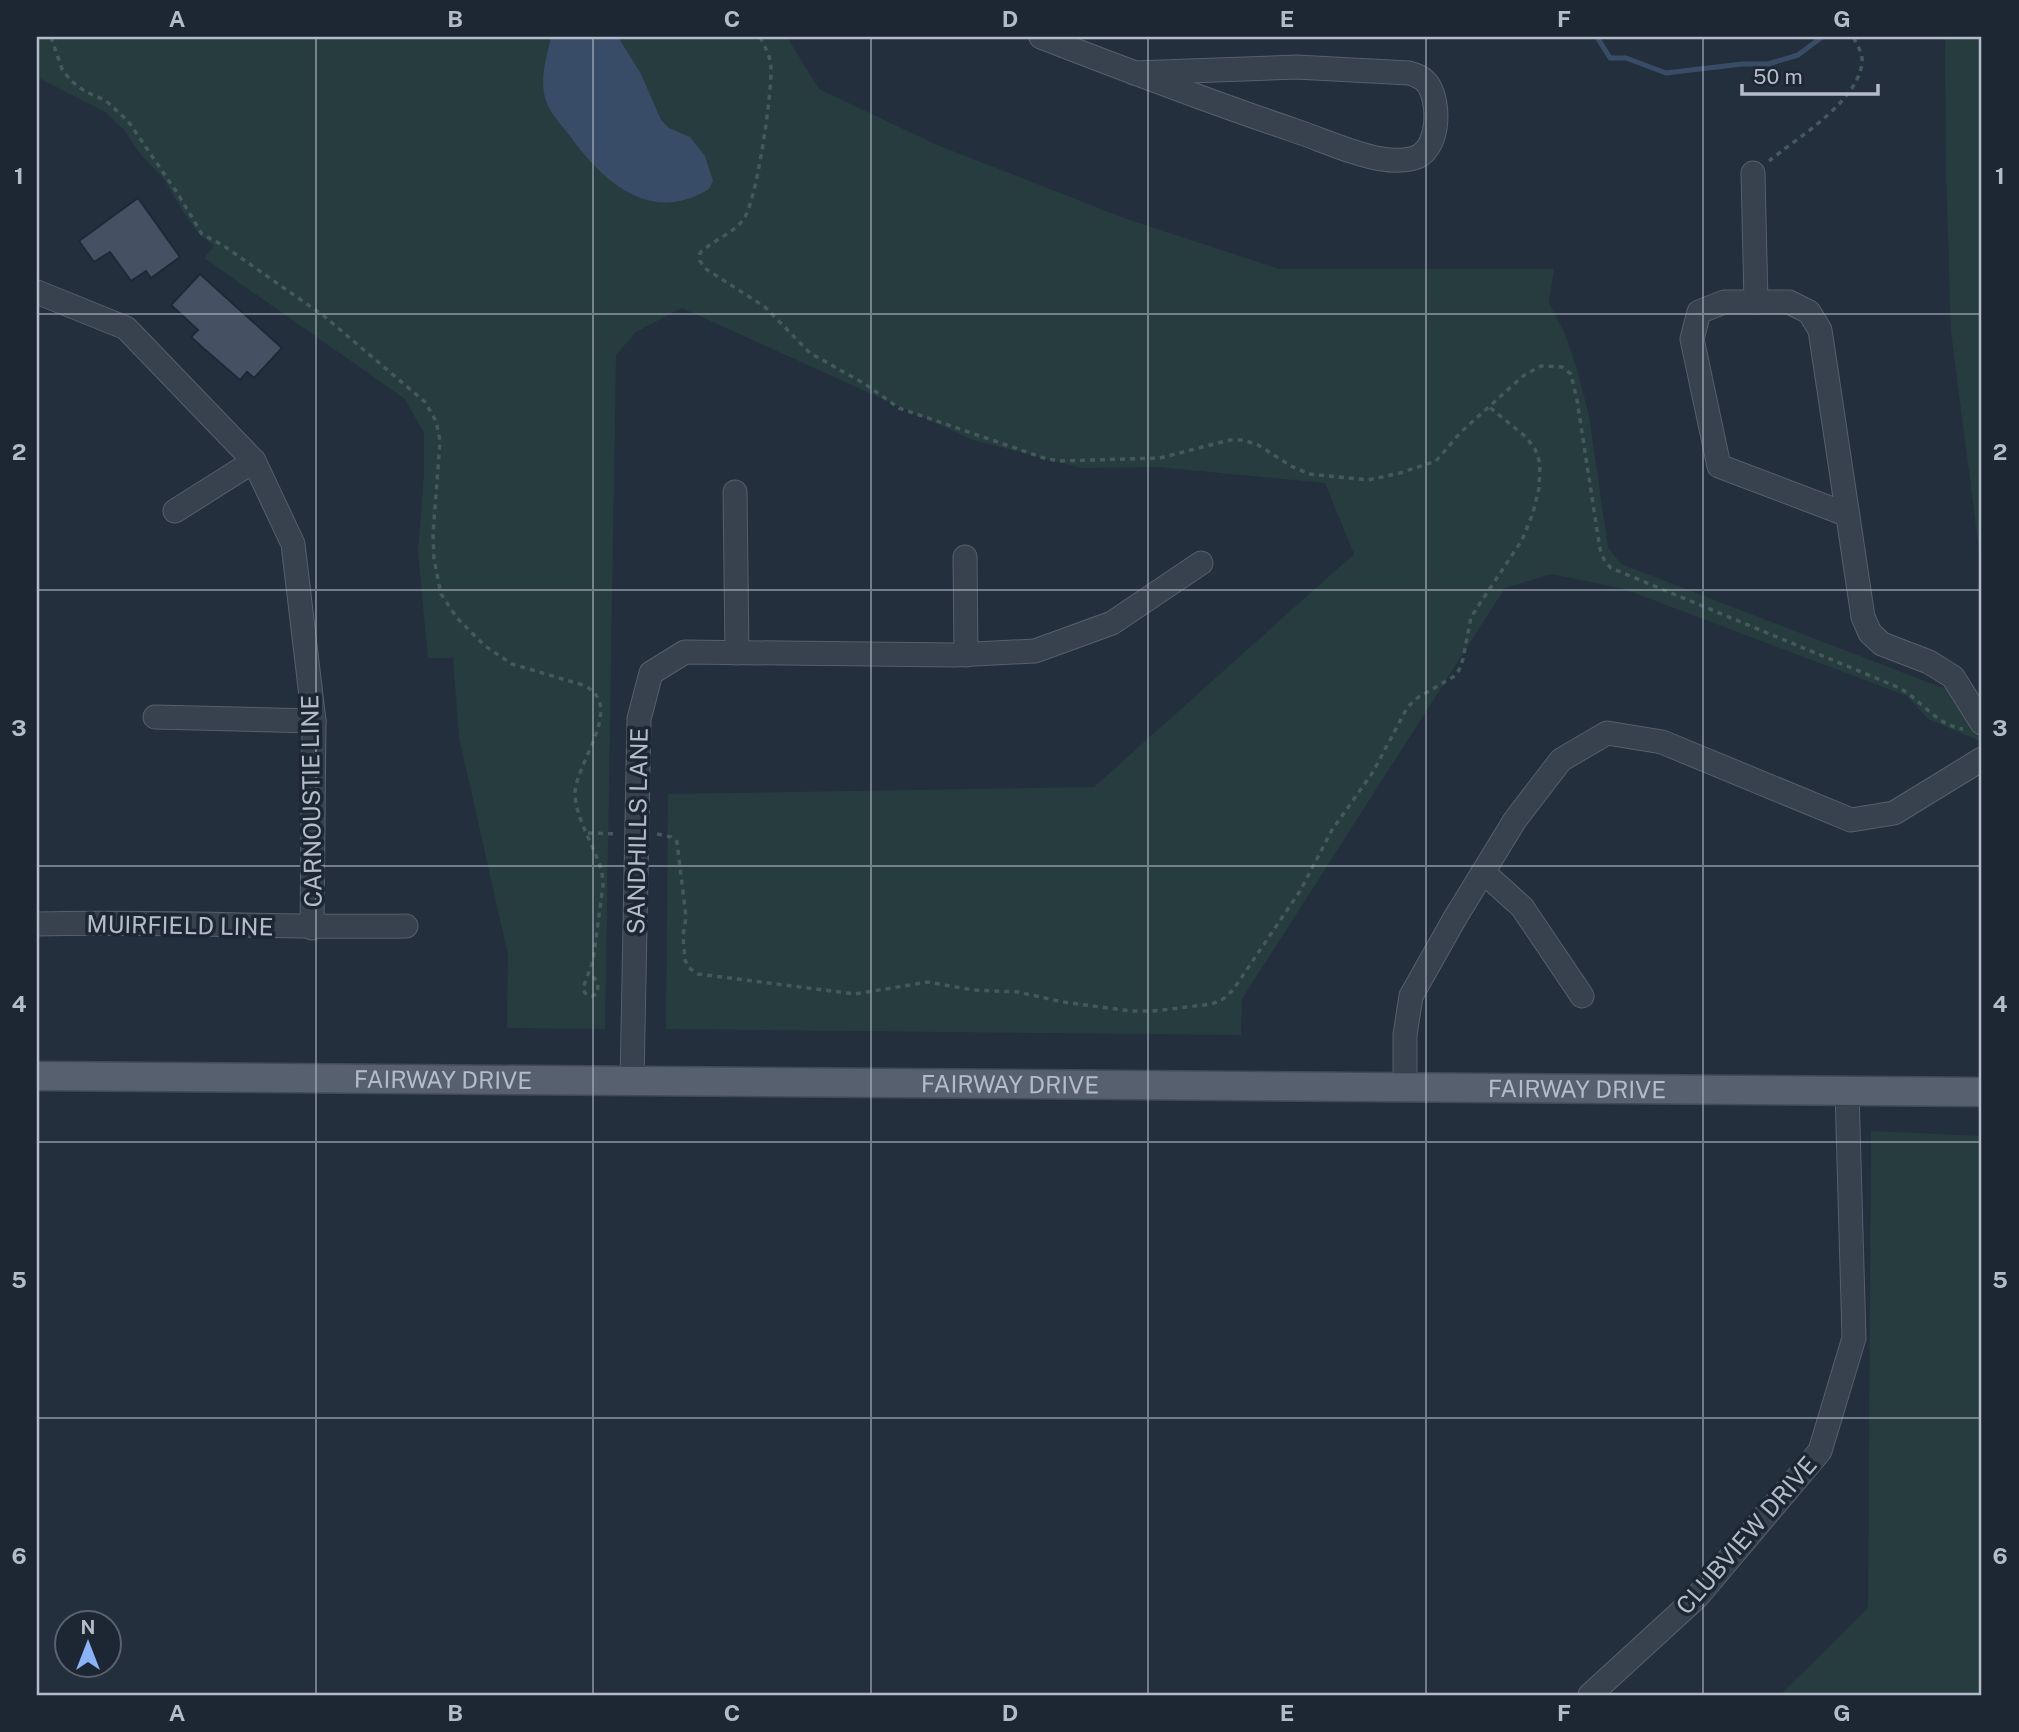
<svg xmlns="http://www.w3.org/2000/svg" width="2019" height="1732" viewBox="0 0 2019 1732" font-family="'Public Sans',sans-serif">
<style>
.green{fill:#263c3f}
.water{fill:#394c67}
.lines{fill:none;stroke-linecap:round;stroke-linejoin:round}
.stream{stroke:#394c67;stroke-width:5}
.building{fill:#455162;stroke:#1f2835;stroke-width:2}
.minor-casing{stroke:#565f6c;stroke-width:25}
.major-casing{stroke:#414a57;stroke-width:31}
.path{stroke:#44595c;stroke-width:3.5;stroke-dasharray:5 5;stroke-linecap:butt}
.minor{stroke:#38414e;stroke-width:23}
.major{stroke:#56606e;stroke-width:28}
.grid{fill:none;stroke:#b4bcc9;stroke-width:2;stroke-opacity:0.55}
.labels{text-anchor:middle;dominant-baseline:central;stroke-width:7;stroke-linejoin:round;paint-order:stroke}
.street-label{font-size:24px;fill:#b4bcc9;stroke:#1d2633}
.neatline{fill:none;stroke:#b4bcc9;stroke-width:2.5}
.grid-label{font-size:23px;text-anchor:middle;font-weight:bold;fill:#b4bcc9}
</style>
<rect width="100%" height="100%" fill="#242f3e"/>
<g class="green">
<polygon points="37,37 787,37 819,89 937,145 1124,218 1279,269 1554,269 1549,303 1565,334 1577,369 1589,416 1608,547 1621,564 1982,703 1982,742 1928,719 1907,696 1624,589 1552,574 1505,588 1242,999 1241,1035 666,1029 668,794 1094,787 1354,554 1325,483 1158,467 1082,468 973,440 682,308 636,332 616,355 605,1029 507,1028 508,955 459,737 453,658 428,658 418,552 424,474 424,433 405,399 204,258 214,246 200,235 184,213 163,178 140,154 125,131 105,112 37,77"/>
<polygon points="1945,37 1982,37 1982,574 1951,331 1946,172"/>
<polygon points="1871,1131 1982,1136 1982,1695 1780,1695 1868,1608"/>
</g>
<path class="water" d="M551 37H618L641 74 661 120 669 128 690 137 705 156 713 181 709 189C651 225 604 183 570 136 563 127 553 116 548 106 538 84 546 59 551 37Z"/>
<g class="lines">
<polyline class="stream" points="1597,37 1610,58 1626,58 1666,73 1742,64 1768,64 1798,55 1822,37"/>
</g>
<g class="building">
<polygon points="138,198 180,257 151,278 146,271 131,281 110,252 94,262 79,241"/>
<polygon points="200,274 282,348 254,378 247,372 240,380 202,347 191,337 198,330 171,305"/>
</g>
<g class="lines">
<g class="minor-casing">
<g id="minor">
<path d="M1041 37C1126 70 1210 102 1296 131 1320 139 1358 156 1382 159 1392 161 1410 161 1419 156 1440 144 1440 100 1427 83 1422 77 1416 75 1409 73L1296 67 1134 73"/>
<polyline points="1753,173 1756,302"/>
<polyline points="37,292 126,328 254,461 293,544 314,721 312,928"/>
<polyline points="735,492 737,653"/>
<polyline points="175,511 254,461"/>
<polyline points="1848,515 1719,466 1692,339 1699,312 1724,302 1789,302 1809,312 1820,330 1863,617 1870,633 1882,644 1929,662 1953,677 1982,723"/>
<polyline points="965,557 966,655"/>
<polyline points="155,717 314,721"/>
<polyline points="1483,872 1522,907 1582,996"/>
<path d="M37 924C160 921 283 928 406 926"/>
<polyline points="632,1082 639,719 651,673 685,652 955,655 1035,651 1112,623 1201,563"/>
<polyline points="1405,1086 1405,1035 1411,996 1455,918 1515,820 1561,760 1607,733 1662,742 1851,820 1894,813 1982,759"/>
<polyline points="1590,1695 1697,1597 1820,1451 1854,1338 1847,1091"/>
</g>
</g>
<g class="major-casing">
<g id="major">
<path id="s1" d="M37 1076 1982 1092"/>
</g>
</g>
<g class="path">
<path d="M51 37 62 69 71 81 86 92 105 100 128 121 178 194 202 234 224 246 324 316 425 402 436 421 440 441 433 534 434 559 441 594 457 618 485 646 512 664 583 685C627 705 575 763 575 794 576 820 595 847 602 872L603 885 593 961 583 988 585 993 592 996 597 994C599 984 597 980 590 973"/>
<path d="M760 37C765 47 770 55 771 67 772 93 757 202 743 220 732 234 713 240 700 253V261L706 269 765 307 810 353 865 384 899 408 1044 458 1059 461 1160 458 1230 440H1243L1258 445 1291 466 1309 474 1368 480 1400 473 1436 461 1461 432 1523 376 1541 366 1562 367 1571 374 1577 400 1600 549 1605 562 1611 568 1895 686C1920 697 1935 725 1963 729"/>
<path d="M1769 161C1797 138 1859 101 1862 62 1863 54 1857 44 1853 37"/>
<polyline points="588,833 617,834"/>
<polyline points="657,834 671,837 677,842 686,917 683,936 685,960 689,968 698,974 855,994 928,982 973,990 1018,992 1063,1002 1131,1011 1154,1011 1212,1004 1223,999 1233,990 1300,891 1332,830 1373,772 1407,708 1417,698 1453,677 1459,670 1463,659 1471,617 1522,540 1533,513 1539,488 1540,463 1535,449 1526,437 1488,406"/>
</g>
<use href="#minor" class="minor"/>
<use href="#major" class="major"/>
</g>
<path class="grid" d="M316 37V1695M593 37V1695M871 37V1695M1148 37V1695M1426 37V1695M1703 37V1695M37 314H1982M37 590H1982M37 866H1982M37 1142H1982M37 1418H1982"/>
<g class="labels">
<g class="street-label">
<text transform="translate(311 801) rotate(-91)">CARNOUSTIE LINE</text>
<text transform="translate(637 831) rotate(-89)">SANDHILLS LANE</text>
<text transform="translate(180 925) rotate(1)">MUIRFIELD LINE</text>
<text stroke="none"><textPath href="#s1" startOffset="406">FAIRWAY DRIVE</textPath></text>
<text stroke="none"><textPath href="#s1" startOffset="973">FAIRWAY DRIVE</textPath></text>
<text stroke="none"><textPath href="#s1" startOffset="1540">FAIRWAY DRIVE</textPath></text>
<text transform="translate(1746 1535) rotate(-49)">CLUBVIEW DRIVE</text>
</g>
</g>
<rect width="2019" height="1732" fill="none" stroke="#1d2633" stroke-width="77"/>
<g transform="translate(88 1644)"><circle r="33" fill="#1d2633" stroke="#59626f" stroke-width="2"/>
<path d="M0-5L12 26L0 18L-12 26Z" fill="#8ab4f8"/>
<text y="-10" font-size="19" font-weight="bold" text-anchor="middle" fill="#b4bcc9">N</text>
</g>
<path d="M1742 84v10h136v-10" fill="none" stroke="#b4bcc9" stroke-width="3.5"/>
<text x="1753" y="84" font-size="21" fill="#b4bcc9" stroke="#1d2633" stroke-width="5" paint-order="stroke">50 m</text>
<rect x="38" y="38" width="1942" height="1656" class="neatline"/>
<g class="grid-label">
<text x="177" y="27">A</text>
<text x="455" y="27">B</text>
<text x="732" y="27">C</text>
<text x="1010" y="27">D</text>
<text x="1287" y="27">E</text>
<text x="1564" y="27">F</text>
<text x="1842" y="27">G</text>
<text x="19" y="184">1</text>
<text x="2000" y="184">1</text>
<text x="19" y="460">2</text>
<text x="2000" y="460">2</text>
<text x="19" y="736">3</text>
<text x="2000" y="736">3</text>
<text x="19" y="1012">4</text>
<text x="2000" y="1012">4</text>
<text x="19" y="1288">5</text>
<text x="2000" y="1288">5</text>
<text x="19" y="1564">6</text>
<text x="2000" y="1564">6</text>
<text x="177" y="1721">A</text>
<text x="455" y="1721">B</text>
<text x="732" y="1721">C</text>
<text x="1010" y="1721">D</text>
<text x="1287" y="1721">E</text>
<text x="1564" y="1721">F</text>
<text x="1842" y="1721">G</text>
</g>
</svg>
